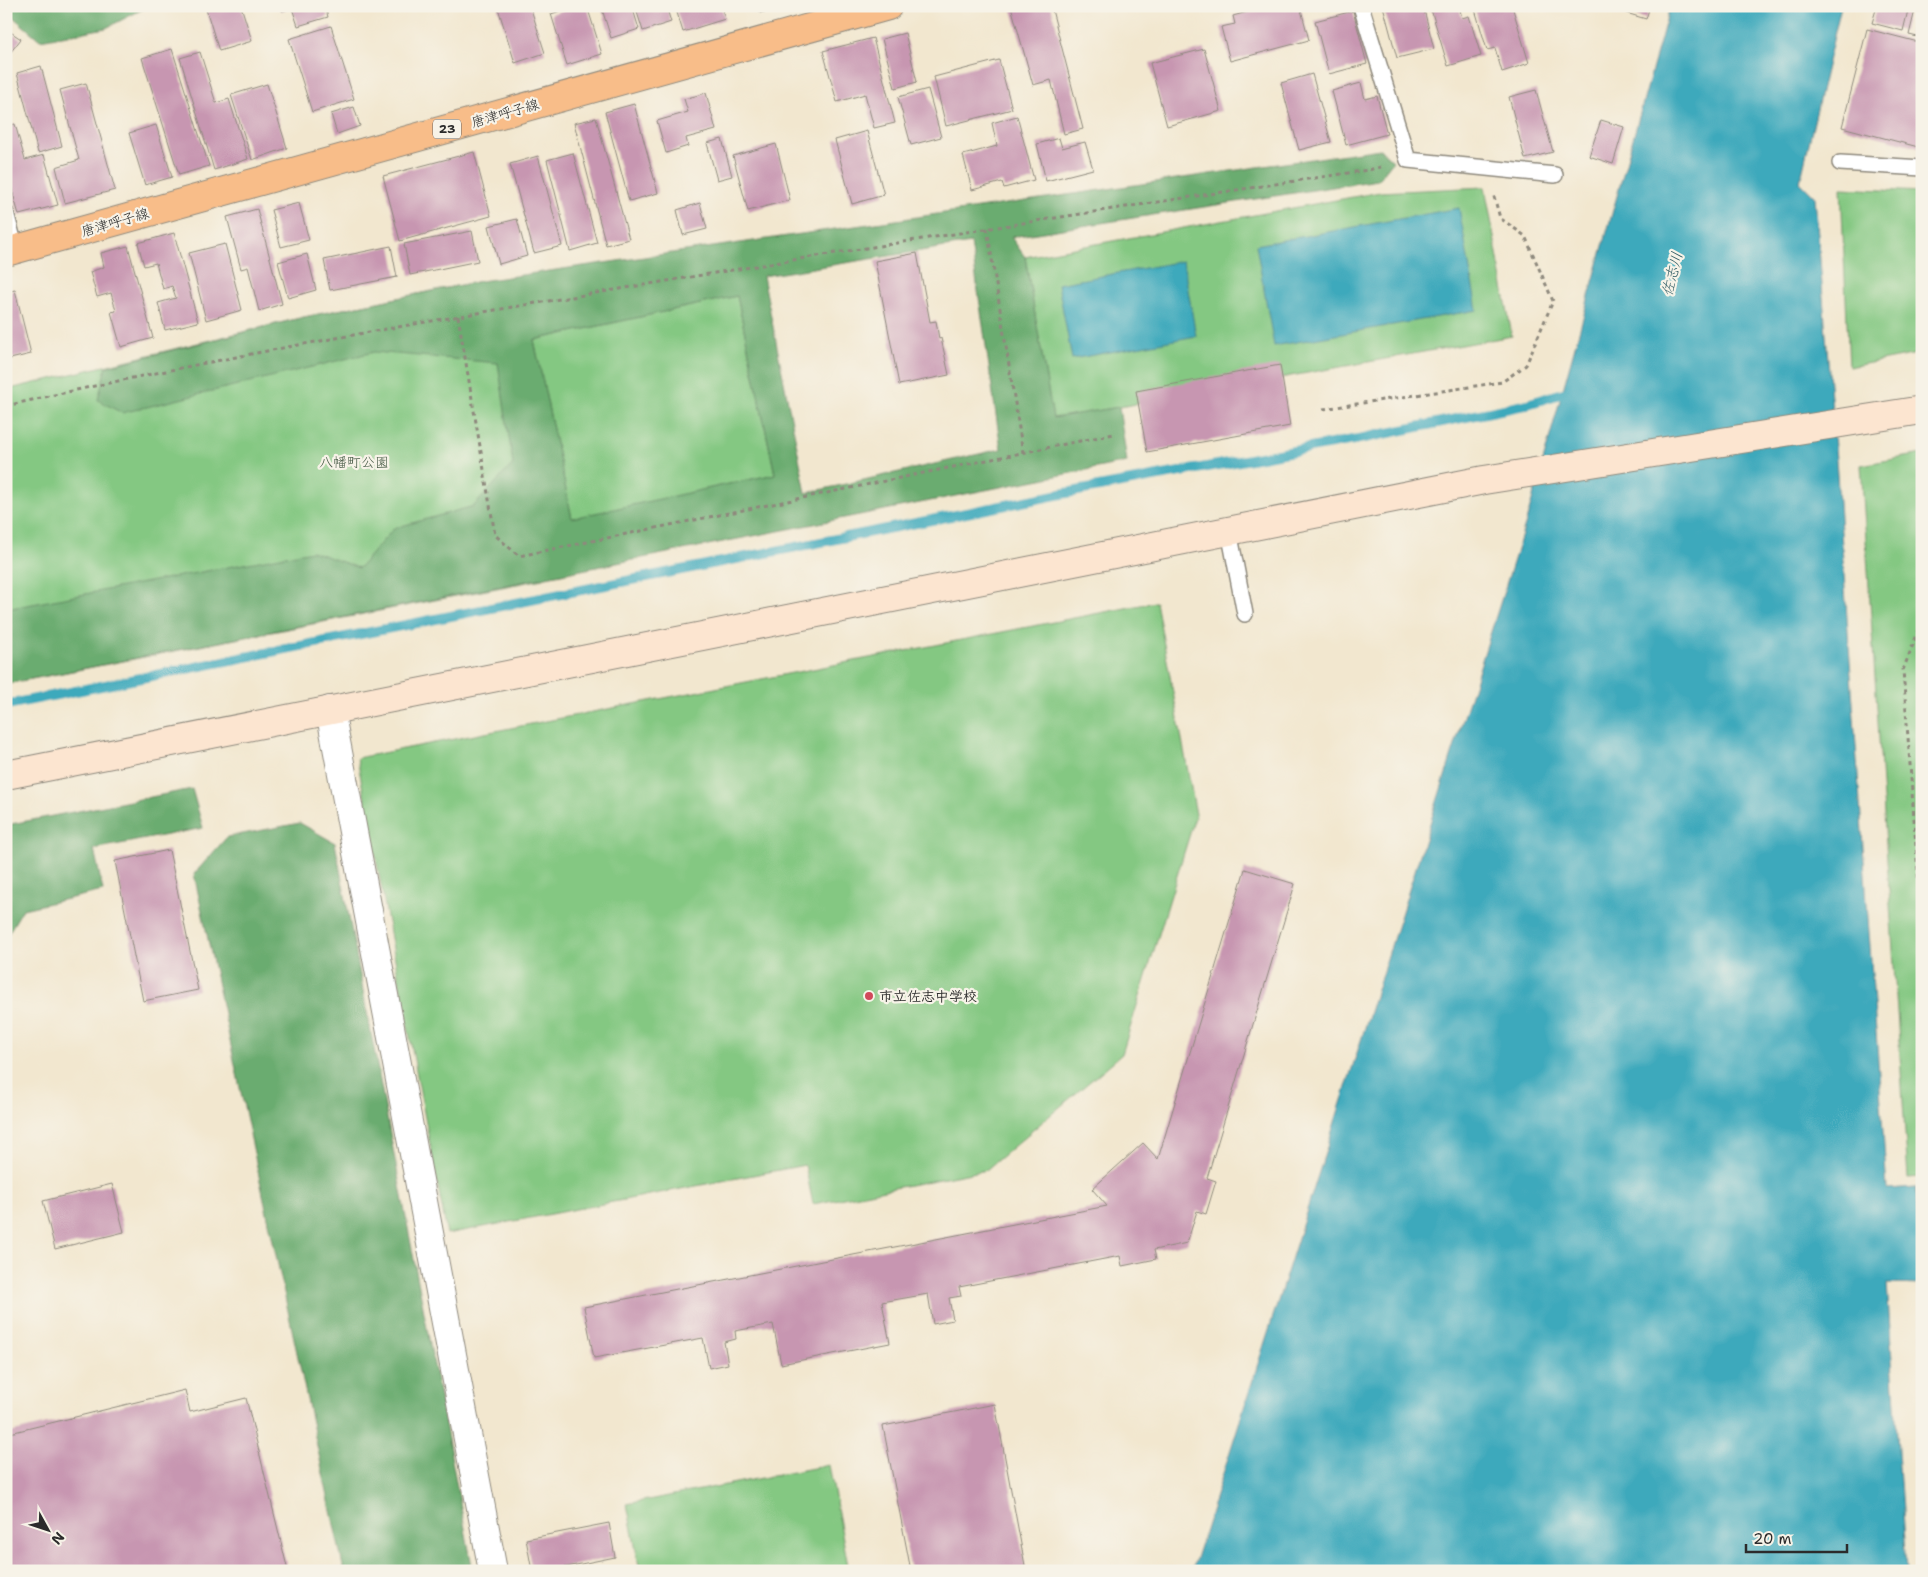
<svg xmlns="http://www.w3.org/2000/svg" width="1928" height="1577" viewBox="0 0 1928 1577" font-family="'Shantell Sans','Klee One',sans-serif">
<style>
.green{fill:#84c882;stroke:#587a56}
.forest{fill:#6bac70;stroke:#4b6c4e;fill-rule:evenodd}
.water{fill:#3ca9bc;stroke:#346a74}
.lines{fill:none;stroke-linecap:round;stroke-linejoin:round}
.stream{stroke:#3ca9bc;stroke-width:10}
.building{fill:#c796b1}
.lane-casing{stroke:#8e897d;stroke-width:18}
.street-casing{stroke:#8e897d;stroke-width:30}
.secondary-casing{stroke:#8e897d;stroke-width:30}
.primary-casing{stroke:#8e897d;stroke-width:30}
.path{stroke:#8e897d;stroke-width:3;stroke-dasharray:4 4;stroke-linecap:butt}
.lane{stroke:#fff;stroke-width:15}
.street{stroke:#fff;stroke-width:28}
.secondary{stroke:#fce5d0;stroke-width:28}
.primary{stroke:#f8bd89;stroke-width:28}
.poi-dot{fill:#d1495b;stroke:#f7f3e8;stroke-width:2}
.labels{text-anchor:middle;dominant-baseline:central;stroke-width:4.5;stroke-linejoin:round;paint-order:stroke}
.shield{fill:#f7f3e8;stroke:#686764;stroke-width:1}
.shield-label{font-size:12px;font-weight:bold;fill:#2b2b2b}
.street-label{font-size:14px;fill:#2b2b2b;stroke:#f7f3e8}
.park-label{font-size:14px;fill:#465a45;stroke:#f7f3e8}
.poi-label{font-size:14px;font-weight:bold;fill:#2b2b2b;stroke:#f7f3e8;text-anchor:start}
.water-label{font-size:15px;font-style:italic;fill:#325d65;stroke:#f7f3e8}
</style>
<rect width="100%" height="100%" fill="#f7f3e8"/>
<filter id="ink" filterUnits="userSpaceOnUse"><feTurbulence type="fractalNoise" baseFrequency=".02" numOctaves="2"/><feDisplacementMap in="SourceGraphic" scale="10" xChannelSelector="R" yChannelSelector="G"/><feConvolveMatrix kernelMatrix="1 2 1 2 8 2 1 2 1" color-interpolation-filters="sRGB"/></filter>
<filter id="wash" filterUnits="userSpaceOnUse"><feTurbulence type="fractalNoise" baseFrequency=".0096" numOctaves="4" result="noise"/><feDisplacementMap in="SourceGraphic" scale="20" xChannelSelector="R" yChannelSelector="G"/><feGaussianBlur stdDeviation="1.12" result="paint"/><feColorMatrix in="noise" values="0 0 0 0 0 0 0 0 0 0 0 0 0 0 0 0 0 1.4 0 .05"/><feComposite in="paint" operator="in"/></filter>
<g filter="url(#wash)">
<rect width="100%" height="100%" fill="#f2e7cf"/>
<g class="green">
<polygon points="1485,187 1512,336 1053,419 1025,257 1380,192"/>
<polygon points="1841,188 1922,192 1922,353 1849,367"/>
<polygon points="481,281 543,579 6,684 6,390 304,317"/>
<polygon points="737,296 775,474 572,519 534,340"/>
<polygon points="1922,454 1922,1177 1908,1178 1861,465"/>
<polygon points="1156,602 1196,814 1122,1054 986,1170 813,1204 805,1165 447,1234 357,758"/>
<polygon points="829,1465 849,1571 640,1571 627,1504"/>
</g>
<g class="forest">
<polygon points="6,6 149,6 106,28 40,40 6,11"/>
<path d="M1380 149 1393 161 1378 180 1011 237 1025 257 1053 418 1119 407 1127 462 6 684V609L312 551 359 568 394 528 474 506 513 464 498 363 374 352 122 413 98 400 106 367 304 317 481 281ZM971 243 1001 449 806 493 763 276ZM737 296 775 474 572 518 534 340Z"/>
<polygon points="192,789 203,828 94,849 103,891 23,909 6,937 6,825"/>
<polygon points="300,823 335,843 473,1571 344,1571 194,874 227,837"/>
</g>
<g class="water">
<polygon points="1670,6 1841,6 1800,182 1815,197 1836,460 1887,1189 1916,1187 1922,1285 1887,1284 1906,1571 1192,1571 1526,522"/>
<polygon points="1459,208 1477,310 1274,346 1256,245"/>
<polygon points="1183,261 1196,336 1072,359 1058,284"/>
</g>
<g class="lines">
<polyline class="stream" points="6,705 1061,494 1364,438 1524,405 1573,390"/>
</g>
<g id="blocks">
<g class="building">
<polygon points="205,6 241,6 252,41 219,51"/>
<polygon points="281,6 325,6 328,17 298,26 292,8 282,11"/>
<polygon points="503,6 530,6 545,53 515,63 498,8"/>
<polygon points="576,6 587,6 602,54 567,65 551,14"/>
<polygon points="601,6 632,6 639,29 611,38"/>
<polygon points="635,6 666,6 671,22 643,31"/>
<polygon points="675,6 721,6 725,19 683,32"/>
<polygon points="759,6 782,6 783,7 760,13"/>
<polygon points="1011,6 1051,6 1083,129 1064,134 1051,80 1033,85"/>
<polygon points="1268,6 1300,6 1309,40 1230,61 1221,27 1235,24 1233,16"/>
<polygon points="1383,6 1423,6 1434,49 1397,58"/>
<polygon points="1430,6 1459,6 1462,18 1469,16 1481,56 1448,66"/>
<polygon points="1474,6 1512,6 1529,63 1502,72 1495,48 1487,50"/>
<polygon points="1628,6 1650,6 1646,19 1626,13"/>
<polygon points="1877,6 1909,6 1903,31 1872,23"/>
<polygon points="1916,6 1922,6 1922,38 1909,35"/>
<polygon points="1353,11 1367,64 1329,74 1315,21"/>
<polygon points="331,26 354,99 312,112 289,39"/>
<polygon points="6,29 21,39 6,58"/>
<polygon points="1867,29 1922,43 1922,148 1842,127"/>
<polygon points="905,33 917,82 895,88 882,39"/>
<polygon points="873,38 895,123 874,128 865,94 837,102 823,51"/>
<polygon points="172,49 209,166 179,175 142,58"/>
<polygon points="1204,49 1221,111 1167,126 1150,63"/>
<polygon points="200,52 216,103 229,99 248,159 214,170 180,58"/>
<polygon points="999,60 1012,109 946,126 934,77"/>
<polygon points="41,66 62,146 38,153 17,73"/>
<polygon points="1312,74 1331,142 1299,150 1281,83"/>
<polygon points="86,83 115,190 65,203 56,167 79,160 60,90"/>
<polygon points="1361,83 1365,99 1377,96 1387,134 1346,145 1332,91"/>
<polygon points="267,84 287,148 252,160 231,95"/>
<polygon points="928,89 941,137 911,145 898,97"/>
<polygon points="1536,90 1553,152 1525,159 1509,97"/>
<polygon points="706,93 716,130 686,138 688,146 666,153 657,121 688,112 684,99"/>
<polygon points="634,104 658,193 629,201 605,112"/>
<polygon points="354,107 360,126 337,134 331,114"/>
<polygon points="1017,116 1034,180 1004,188 1002,182 972,190 963,155 997,146 992,123"/>
<polygon points="596,118 629,239 606,245 574,123"/>
<polygon points="1601,120 1624,127 1613,164 1589,156"/>
<polygon points="15,124 25,160 44,155 58,205 19,215 6,168 6,126"/>
<polygon points="156,125 172,177 145,185 129,133"/>
<polygon points="867,131 884,195 852,204 835,140"/>
<polygon points="1059,138 1062,148 1085,142 1093,169 1046,181 1037,144"/>
<polygon points="722,139 732,176 717,180 707,143"/>
<polygon points="776,144 790,200 748,211 733,156"/>
<polygon points="474,152 491,216 400,241 383,176"/>
<polygon points="573,153 597,243 570,251 547,160"/>
<polygon points="538,156 562,246 534,253 510,164"/>
<polygon points="299,203 309,240 281,247 271,210"/>
<polygon points="700,203 707,229 683,235 677,210"/>
<polygon points="257,209 282,304 259,311 248,267 241,269 227,217"/>
<polygon points="517,219 527,256 499,264 489,226"/>
<polygon points="472,231 478,261 410,275 404,244"/>
<polygon points="174,233 198,322 165,330 158,303 176,298 172,286 163,289 156,263 144,266 138,243"/>
<polygon points="225,244 242,310 206,320 189,253"/>
<polygon points="128,246 153,338 121,347 111,312 116,311 111,293 97,297 90,272 104,267 101,253"/>
<polygon points="391,246 397,277 330,290 324,260"/>
<polygon points="917,253 930,322 936,321 939,339 941,338 949,375 899,385 875,261"/>
<polygon points="307,254 316,290 288,298 278,262"/>
<polygon points="15,290 31,354 10,359 6,345 6,292"/>
<polygon points="1280,365 1290,426 1147,452 1136,391"/>
<polygon points="169,850 198,990 143,1001 115,861"/>
<polygon points="1245,869 1295,884 1207,1178 1216,1181 1206,1214 1197,1211 1187,1243 1154,1250 1156,1259 1122,1266 1120,1256 959,1287 961,1296 949,1298 953,1320 933,1324 928,1294 882,1302 890,1343 781,1364 773,1324 735,1331 736,1339 724,1342 728,1364 709,1368 703,1338 594,1358 584,1307 1107,1206 1092,1189 1143,1143 1158,1159"/>
<polygon points="112,1184 124,1232 55,1249 43,1201"/>
<polygon points="185,1390 190,1412 246,1398 288,1571 6,1571 6,1434"/>
<polygon points="995,1404 1026,1571 911,1571 883,1426"/>
<polygon points="609,1523 615,1557 547,1571 532,1571 526,1539"/>
</g>
</g>
</g>
<g filter="url(#ink)">
<use href="#blocks" fill-opacity="0" stroke="#8e897d" stroke-width="1"/>
<g class="lines">
<g class="lane-casing">
<g id="lane">
<polyline points="1361,6 1408,160 1555,175"/>
<polyline points="1840,163 1922,168"/>
<polyline points="6,213 16,250"/>
<polyline points="1229,531 1245,614"/>
</g>
</g>
<g class="street-casing">
<polyline id="street" points="330,710 493,1571"/>
</g>
<g class="secondary-casing">
<polyline id="secondary" points="6,775 1484,480 1922,410"/>
</g>
<g class="primary-casing">
<polyline id="primary" points="6,252 888,6"/>
</g>
<g class="path">
<polyline points="987,228 1023,453"/>
<polyline points="458,316 495,535 519,556 1114,434"/>
<path d="M6 406C207 359 410 324 614 290 865 247 1116 208 1368 170L1385 166"/>
<polyline points="1323,409 1502,382 1526,365 1553,301 1525,236 1500,218 1493,193"/>
<polyline points="1922,622 1903,670 1922,927"/>
</g>
<use href="#lane" class="lane"/>
<use href="#street" class="street"/>
<use href="#secondary" class="secondary"/>
<use href="#primary" class="primary"/>
</g>
</g>
<circle class="poi-dot" cx="869" cy="996" r="5"/>
<g class="labels">
<rect class="shield" x="433" y="119.5" width="28" height="19" rx="4"/>
<g class="shield-label">
<text x="447" y="129">23</text>
</g>
<g class="street-label">
<text transform="translate(505 113) rotate(-16)">唐津呼子線</text>
<text transform="translate(115 222) rotate(-16)">唐津呼子線</text>
</g>
<g class="park-label">
<text x="354" y="462">八幡町公園</text>
</g>
<g class="poi-label">
<text x="879" y="996">市立佐志中学校</text>
</g>
<g class="water-label">
<text transform="translate(1672 274) rotate(-76)">佐志川</text>
</g>
</g>
<rect width="1928" height="1577" fill="none" stroke="#f7f3e8" stroke-width="25"/>
<g transform="translate(48 1530) rotate(130)" stroke="#f7f3e8" stroke-width="4" paint-order="stroke">
<path d="M0-4L9 19L0 12L-9 19Z" fill="#2b2b2b"/>
<text y="-8" font-size="14" font-weight="bold" text-anchor="middle" fill="#2b2b2b">N</text>
</g>
<path d="M1746 1544v8h101v-8" fill="none" stroke="#2b2b2b" stroke-width="2.5"/>
<text x="1753" y="1544" font-size="15" fill="#2b2b2b" stroke="#f7f3e8" stroke-width="4" paint-order="stroke">20 m</text>
</svg>
